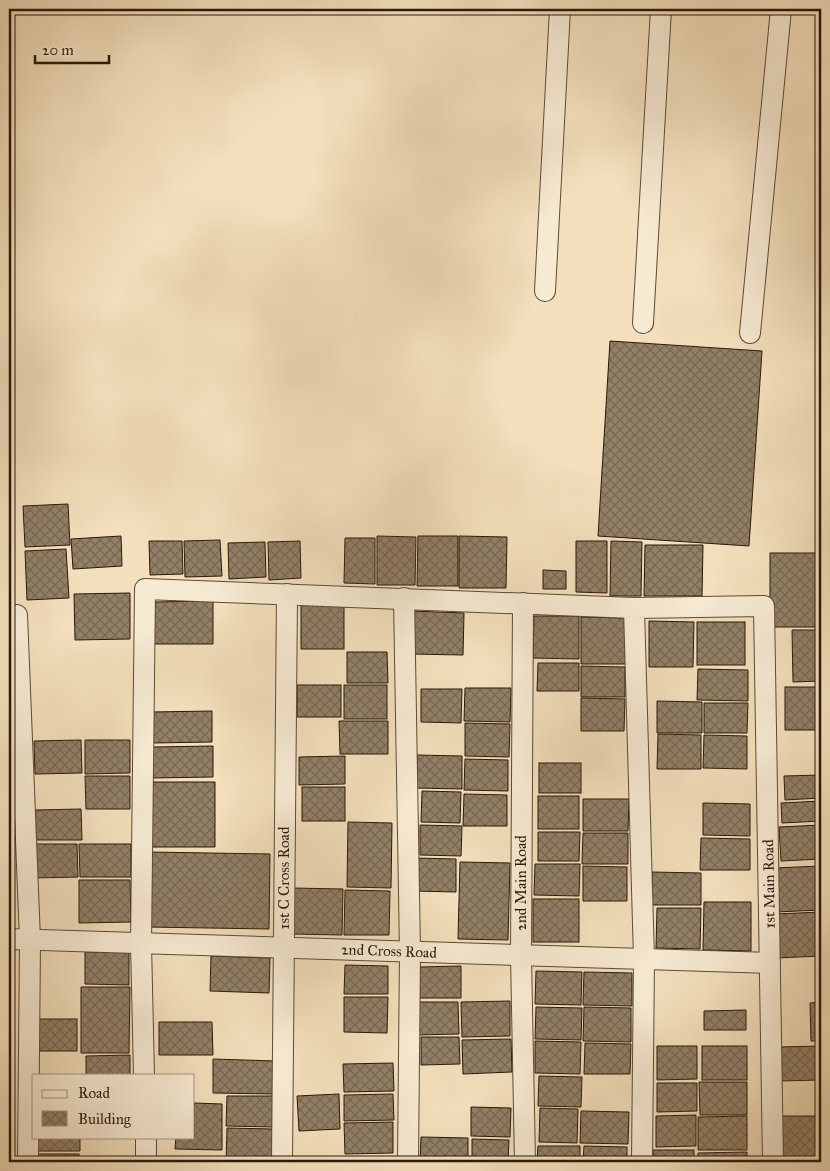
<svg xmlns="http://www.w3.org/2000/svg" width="830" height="1171" viewBox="0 0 830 1171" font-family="'IM FELL Great Primer',serif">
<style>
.building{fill:url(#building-cross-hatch);stroke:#29190b}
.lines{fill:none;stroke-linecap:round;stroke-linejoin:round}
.street-casing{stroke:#5c4a37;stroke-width:22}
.street{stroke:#f7ead3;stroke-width:20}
.labels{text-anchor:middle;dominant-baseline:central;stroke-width:4;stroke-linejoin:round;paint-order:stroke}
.street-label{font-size:15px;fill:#29190b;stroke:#f7ead3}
</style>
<defs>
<pattern id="building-cross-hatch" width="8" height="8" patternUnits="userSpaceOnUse" patternTransform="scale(1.25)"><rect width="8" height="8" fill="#928067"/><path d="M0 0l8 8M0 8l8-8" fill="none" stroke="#776853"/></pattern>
</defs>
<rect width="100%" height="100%" fill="#f3dfbc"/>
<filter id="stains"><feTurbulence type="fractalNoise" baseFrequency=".004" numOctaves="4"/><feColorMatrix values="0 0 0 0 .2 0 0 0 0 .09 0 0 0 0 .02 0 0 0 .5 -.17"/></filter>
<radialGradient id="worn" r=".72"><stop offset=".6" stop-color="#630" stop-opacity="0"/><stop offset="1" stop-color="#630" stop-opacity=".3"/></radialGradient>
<g class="building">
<polygon points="610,341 762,351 749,546 598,536"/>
<polygon points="68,504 70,545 25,547 23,506"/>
<polygon points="121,536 122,566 73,569 71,539"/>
<polygon points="377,536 416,537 415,585 377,585"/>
<polygon points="418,536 458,536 458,586 417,586"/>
<polygon points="459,536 507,537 506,588 459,588"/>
<polygon points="345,538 375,538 375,584 344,583"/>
<polygon points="220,540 222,576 185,577 184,541"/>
<polygon points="149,541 182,541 183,574 150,575"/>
<polygon points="300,541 301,578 269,580 268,542"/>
<polygon points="576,541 607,541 607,593 576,592"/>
<polygon points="611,541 642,542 641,596 610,596"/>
<polygon points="265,542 266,577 229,579 228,543"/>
<polygon points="645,545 703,545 702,596 644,596"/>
<polygon points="66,549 69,598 27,600 25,551"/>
<rect x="770" y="553" width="51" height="74"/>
<polygon points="543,570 566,571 566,589 543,589"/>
<polygon points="130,593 130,639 75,640 74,594"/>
<polygon points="213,601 213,644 154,644 154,602"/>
<rect x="301" y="605" width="43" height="44"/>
<polygon points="411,611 464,613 463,655 410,654"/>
<polygon points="534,616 579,616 579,659 533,658"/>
<polygon points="581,617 626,618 626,664 581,664"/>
<polygon points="649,621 694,622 693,667 649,667"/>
<rect x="697" y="622" width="48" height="43"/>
<polygon points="792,630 821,630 821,681 793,682"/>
<polygon points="347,652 387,652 388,683 347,683"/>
<polygon points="538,663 579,663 579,691 537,691"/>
<polygon points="581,666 625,667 625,697 581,697"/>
<polygon points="698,669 748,670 748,701 697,700"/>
<rect x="297" y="685" width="44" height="32"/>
<rect x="344" y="685" width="43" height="34"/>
<rect x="785" y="687" width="36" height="43"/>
<polygon points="465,688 511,688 510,722 464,721"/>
<polygon points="421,689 462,689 461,723 421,722"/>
<polygon points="581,698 625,699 624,731 581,731"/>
<polygon points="657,701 702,702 702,733 657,733"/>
<polygon points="704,703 748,703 747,733 704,733"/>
<polygon points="212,711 212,742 152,743 152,712"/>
<polygon points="339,721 388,721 388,754 340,754"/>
<polygon points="465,723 510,724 509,757 465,756"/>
<polygon points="658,734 701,735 701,769 657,769"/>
<polygon points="704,735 747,736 747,769 703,768"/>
<polygon points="81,740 82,773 35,774 34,741"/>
<polygon points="85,740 130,740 130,773 85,774"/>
<polygon points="213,746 213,777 152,778 152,747"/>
<polygon points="417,755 462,756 462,789 416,788"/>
<polygon points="345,756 345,784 299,785 299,757"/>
<polygon points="465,759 508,760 508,791 464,790"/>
<rect x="539" y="763" width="42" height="30"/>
<polygon points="821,775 821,798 785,800 784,776"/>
<polygon points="85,776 130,776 130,809 86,809"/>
<rect x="9" y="782" width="1" height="33"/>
<polygon points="150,782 215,782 215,847 151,847"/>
<rect x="302" y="787" width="43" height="34"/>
<polygon points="422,791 461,792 460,823 421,822"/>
<polygon points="464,794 507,795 507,826 463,826"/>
<rect x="538" y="796" width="41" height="33"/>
<polygon points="583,799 629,799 628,831 583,831"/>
<polygon points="821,801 821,821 782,823 781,803"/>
<polygon points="703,803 750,804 750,836 703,835"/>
<polygon points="81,809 82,840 34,840 34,810"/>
<rect x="9" y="818" width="4" height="32"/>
<polygon points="348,822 392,823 391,888 347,887"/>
<polygon points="420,825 462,826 461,856 420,855"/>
<polygon points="821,825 821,859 781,861 779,827"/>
<polygon points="538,832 580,832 579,861 538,861"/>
<polygon points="583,833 628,833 628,864 582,864"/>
<polygon points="701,838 750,839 750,870 700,870"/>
<polygon points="33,844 77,844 78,877 33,878"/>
<polygon points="79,844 131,844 131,877 80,877"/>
<polygon points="149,852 270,854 269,929 147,927"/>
<polygon points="415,858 456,859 456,892 414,891"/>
<polygon points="460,862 510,863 508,940 458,939"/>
<polygon points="535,864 580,864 579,896 534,895"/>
<polygon points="583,866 627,867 627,901 583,901"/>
<polygon points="821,866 821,910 776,912 774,868"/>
<polygon points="652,872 701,873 701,905 652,905"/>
<polygon points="79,880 130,880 131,922 79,923"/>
<rect x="9" y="887" width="3" height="31"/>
<polygon points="293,888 343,889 342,935 293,934"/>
<polygon points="345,890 390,891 389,935 344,935"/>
<rect x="533" y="899" width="46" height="43"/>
<polygon points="704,902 751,902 751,951 703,950"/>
<polygon points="657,908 701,908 700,949 656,948"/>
<polygon points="821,912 821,956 777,958 775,914"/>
<polygon points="85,952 129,952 129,985 85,984"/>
<polygon points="211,956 270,958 269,993 210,991"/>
<polygon points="345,965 388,966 388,994 344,994"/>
<polygon points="461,966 461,998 420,998 419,967"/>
<polygon points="536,971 582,972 581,1005 535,1004"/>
<polygon points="584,972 632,973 632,1006 583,1005"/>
<polygon points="81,987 130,987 129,1053 81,1053"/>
<polygon points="344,997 388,997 387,1033 344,1032"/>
<polygon points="510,1001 510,1036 462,1037 461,1002"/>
<polygon points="417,1002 458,1002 459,1034 418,1035"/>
<polygon points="821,1002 821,1041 811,1041 810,1003"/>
<polygon points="536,1007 582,1008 581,1040 535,1039"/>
<polygon points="584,1007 631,1008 631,1042 583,1041"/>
<polygon points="746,1010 746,1030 704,1030 704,1011"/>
<rect x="31" y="1019" width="46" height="32"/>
<polygon points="159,1022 212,1022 213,1055 159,1055"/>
<polygon points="421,1037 459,1037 460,1064 421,1065"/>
<polygon points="511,1039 512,1072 463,1074 462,1040"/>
<polygon points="535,1041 581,1042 580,1074 535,1073"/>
<polygon points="585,1043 631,1044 630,1074 584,1074"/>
<polygon points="657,1046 697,1046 697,1079 657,1080"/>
<rect x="702" y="1046" width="45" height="34"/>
<polygon points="821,1046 821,1080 779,1081 779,1047"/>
<polygon points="130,1055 130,1075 86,1075 86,1056"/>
<polygon points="213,1059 275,1061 274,1094 213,1093"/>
<polygon points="393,1063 394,1091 344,1092 343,1064"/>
<polygon points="539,1076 582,1077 581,1107 538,1106"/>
<polygon points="699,1082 747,1082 747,1115 700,1115"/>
<polygon points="657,1083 697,1083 697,1111 657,1112"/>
<polygon points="339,1094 340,1129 299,1131 297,1096"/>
<polygon points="393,1094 394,1120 344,1121 344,1095"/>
<polygon points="227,1096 274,1096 274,1127 226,1126"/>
<polygon points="194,1103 222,1104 222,1150 175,1149 176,1137 194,1137"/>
<polygon points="471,1107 511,1108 510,1137 471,1136"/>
<polygon points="540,1108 578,1109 577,1143 539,1142"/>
<polygon points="581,1111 629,1112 628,1144 580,1143"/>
<polygon points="696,1115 696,1146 656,1147 656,1116"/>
<polygon points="747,1116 747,1150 698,1150 698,1117"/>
<polygon points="777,1116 821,1116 821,1159 778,1159"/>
<polygon points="393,1122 393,1153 345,1154 344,1123"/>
<polygon points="227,1128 273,1129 273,1162 226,1162"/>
<polygon points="34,1137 80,1137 80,1151 32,1151"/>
<polygon points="421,1137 468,1138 468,1162 420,1162"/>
<polygon points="472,1139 509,1140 508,1162 472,1162"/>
<polygon points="538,1146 580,1146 580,1162 537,1162"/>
<polygon points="584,1146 627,1147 627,1162 583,1162"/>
<rect x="653" y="1150" width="41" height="12"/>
<polygon points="747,1152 747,1162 698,1162 698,1153"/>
<rect x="32" y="1154" width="47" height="8"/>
</g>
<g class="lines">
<g class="street-casing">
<g id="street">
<polyline points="545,291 560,9"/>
<polyline points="643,323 661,9"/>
<polyline points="750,333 781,9"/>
<polyline points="404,598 410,952 408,1162"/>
<polyline points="523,603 521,956 525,1162"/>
<polyline points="17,615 30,940 28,1162"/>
<polyline points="9,939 770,963"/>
<polyline points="144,1075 141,944 145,589 634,608"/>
<polyline points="146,1137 146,1162"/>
<polyline points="282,1162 287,594"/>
<polyline points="642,1162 644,959 634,608 764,606 773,1162"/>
</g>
</g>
<use href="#street" class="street"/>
</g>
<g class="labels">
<g class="street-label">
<text transform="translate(284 878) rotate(-90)">1st C Cross Road</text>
<text transform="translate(521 883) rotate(-90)">2nd Main Road</text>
<text transform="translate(769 884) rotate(-91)">1st Main Road</text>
<text transform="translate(389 951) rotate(2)">2nd Cross Road</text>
</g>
</g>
<rect width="830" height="1171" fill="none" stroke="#f3dfbc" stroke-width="30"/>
<rect x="10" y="10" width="810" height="1151" fill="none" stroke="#29190b" stroke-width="2.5"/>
<rect x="15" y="15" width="800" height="1141" fill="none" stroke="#29190b"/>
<rect x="32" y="1074" width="162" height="65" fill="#f7ead3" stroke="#a59683"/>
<rect x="42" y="1090" width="25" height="8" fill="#f7ead3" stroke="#a59683"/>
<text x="78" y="1098" font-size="15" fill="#29190b">Road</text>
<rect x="42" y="1111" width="25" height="15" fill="url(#building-cross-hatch)" stroke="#a59683"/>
<text x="78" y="1124" font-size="15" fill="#29190b">Building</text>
<path d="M35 55v8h74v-8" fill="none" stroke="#29190b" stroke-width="2.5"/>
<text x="42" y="55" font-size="15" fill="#29190b" stroke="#f7ead3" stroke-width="4" paint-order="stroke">20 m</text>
<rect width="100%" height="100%" filter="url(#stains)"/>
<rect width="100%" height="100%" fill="url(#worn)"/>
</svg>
